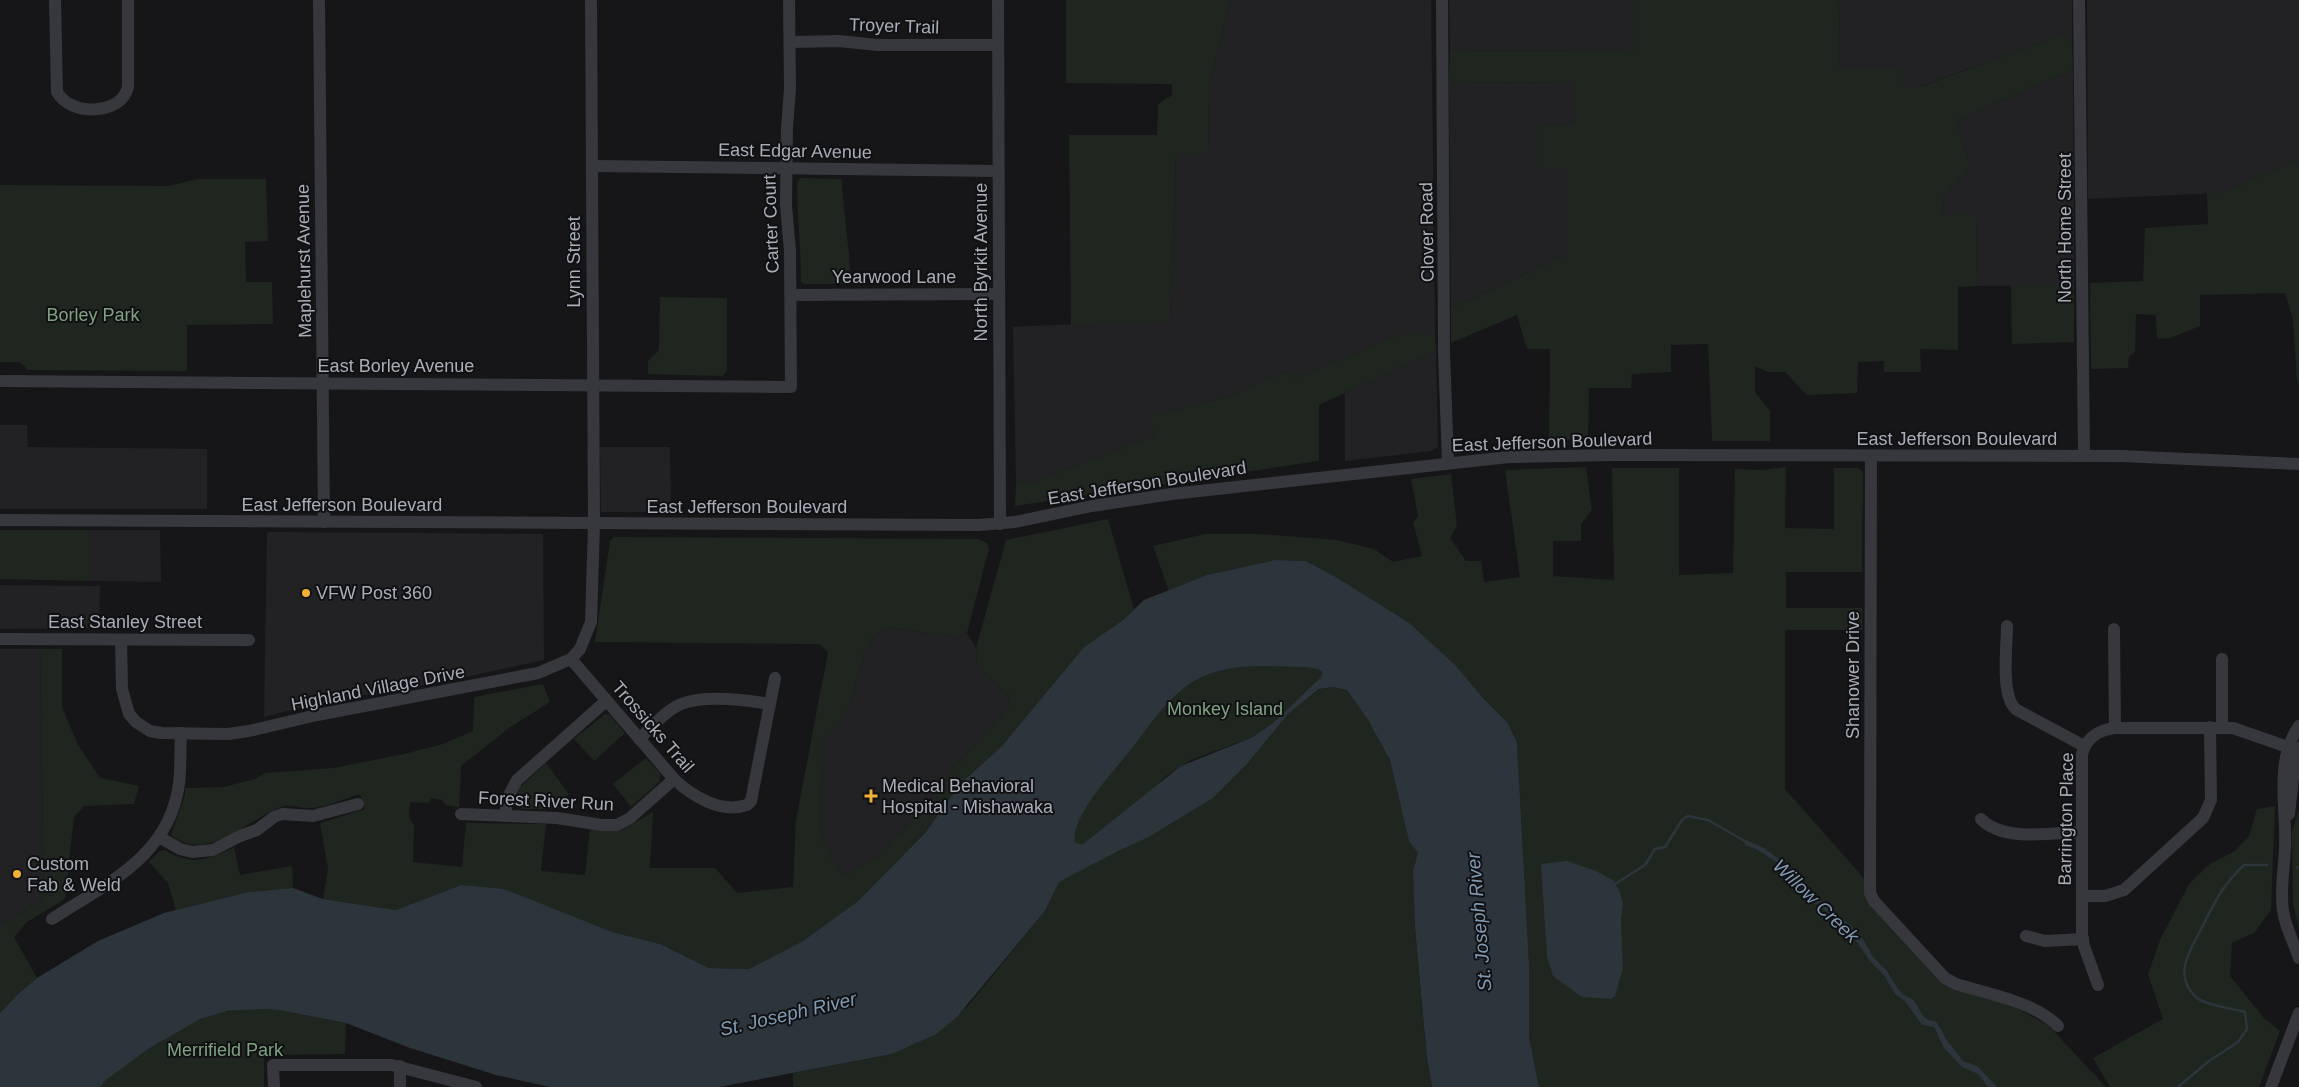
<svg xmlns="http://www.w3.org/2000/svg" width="2299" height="1087" viewBox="0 0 2299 1087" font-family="Helvetica,sans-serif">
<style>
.built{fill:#222225}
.green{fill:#1e261f}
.water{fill:#2c353c;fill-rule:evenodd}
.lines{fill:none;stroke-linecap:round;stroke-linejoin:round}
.stream{stroke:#2c353c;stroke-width:2.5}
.minor{stroke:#37383d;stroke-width:12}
.poi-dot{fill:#f2b134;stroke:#111113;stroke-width:2}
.labels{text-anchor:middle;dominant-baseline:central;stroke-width:4;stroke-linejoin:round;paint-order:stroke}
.street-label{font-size:18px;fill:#a8adb8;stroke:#111113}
.park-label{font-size:18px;fill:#7fa381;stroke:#111113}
.poi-label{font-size:18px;fill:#a8adb8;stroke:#111113;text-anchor:start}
.water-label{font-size:19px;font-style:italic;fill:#7f9bb3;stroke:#111113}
</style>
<rect width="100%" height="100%" fill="#161618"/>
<g class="built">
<polygon points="1230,0 1431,0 1435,334 1400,334 1296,378 1284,371 1228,397 1150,416 1155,435 1030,483 1016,484 1013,327 1170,320 1176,154 1208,153 1209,88"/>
<polygon points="1449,0 1634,0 1634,50 1450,51"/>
<polygon points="1836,0 2072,0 2072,42 2064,34 1919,87 1902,87 1902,68 1838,69 1840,2"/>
<polygon points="2087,0 2299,0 2299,159 2221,193 2088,199"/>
<polygon points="2073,70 2074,285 1977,286 1976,214 1942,215 1943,197 1970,168 1957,120"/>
<polygon points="1449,82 1575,83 1576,124 1539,125 1568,168 1568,254 1451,308"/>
<polygon points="1436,351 1438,447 1431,451 1345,461 1345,393"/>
<polygon points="0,425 27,425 28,447 207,449 207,509 0,509"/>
<polygon points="600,447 670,447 671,512 601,512"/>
<polygon points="89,530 160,530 161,582 89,581"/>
<polygon points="267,532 543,534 544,660 447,681 314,704 264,717"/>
<polygon points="0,585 100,586 99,628 0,629"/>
<polygon points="889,628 957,637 967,633 976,648 977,666 1010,697 1007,711 954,767 928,803 881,854 842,876 821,836 820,797 823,738 847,713 866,648 875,634"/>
<polygon points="0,649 40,649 44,898 0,926"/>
</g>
<g class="green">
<polygon points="1066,0 1230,0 1209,88 1208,154 1176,154 1170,321 1071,325 1069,135 1157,135 1158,104 1172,95 1172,84 1066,83"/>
<polygon points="1634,0 1836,0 1840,2 1838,68 1902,68 1902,87 1920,87 2064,34 2072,42 2073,70 1957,120 1970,168 1943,197 1942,214 1976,214 1977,286 1958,287 1958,350 1920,349 1921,372 1884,372 1884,361 1858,362 1857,393 1807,395 1785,372 1768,372 1755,366 1755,392 1770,411 1770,441 1712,441 1708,344 1671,345 1671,372 1632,374 1631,388 1589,388 1588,439 1549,440 1550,349 1527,349 1517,315 1451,343 1451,308 1568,254 1568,169 1538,169 1538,125 1576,124 1574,83 1449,82 1450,51 1633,50"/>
<polygon points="2299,159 2299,382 2297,381 2293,320 2285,293 2200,295 2200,326 2171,338 2157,339 2156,315 2136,314 2135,352 2129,356 2128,368 2091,369 2090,283 2143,281 2145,228 2208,224 2207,193 2221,193"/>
<path d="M801 178 842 179C843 215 850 249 851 284H805L801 282C801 248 797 215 797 182Z"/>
<polygon points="198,179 266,179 268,241 245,242 246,282 272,282 273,324 187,325 187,371 28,370 19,362 0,362 0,185 168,186"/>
<polygon points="2011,285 2074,285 2074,342 2012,344"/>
<polygon points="660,297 727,298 727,371 723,376 648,374 648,361 659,350"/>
<polygon points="1400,334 1435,334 1436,351 1319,405 1319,461 1015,506 1016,484 1030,483 1155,435 1149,416 1228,397 1284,371 1296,378"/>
<polygon points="1586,467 1592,510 1581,524 1581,541 1553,541 1553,576 1614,580 1612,468 1679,468 1679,575 1733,573 1735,469 1760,470 1786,467 1785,528 1834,529 1834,468 1858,468 1863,472 1862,572 1786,572 1786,608 1862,608 1862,630 1785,630 1785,789 1862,876 1874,901 1940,974 1994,996 2048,1025 2106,1087 1539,1087 1529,1036 1529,963 1517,742 1507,722 1408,622 1336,577 1306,561 1275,560 1207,575 1169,591 1153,546 1205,534 1259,534 1337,540 1374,549 1393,562 1422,556 1413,522 1418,516 1411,479 1451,474 1457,526 1450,538 1466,561 1481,561 1484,582 1520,577 1505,470"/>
<path d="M1108 519 1134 609 1123 620 1084 647 1002 746 961 783 925 833 858 901 803 941 749 969 709 968 660 944 612 932 461 885 396 910 323 899 328 869 320 823 365 809 360 794C344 799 327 807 311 808 302 809 293 804 284 806 249 817 208 865 171 835L185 795V788L224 787 255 779 266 773 333 768 404 754 443 744 473 731 474 697 543 684 550 702 509 728 461 766 459 807 446 805 442 800 432 798 428 803 410 802 409 817 414 826 413 862 462 867 466 823 546 824 541 871 585 875 590 829 620 831 653 812 650 868H715L737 893 793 887 796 820 828 652 819 644 595 642 610 541 614 537 977 539 987 543 989 549 967 633 957 637 889 628 875 634 866 648 847 713 824 738 820 797 821 836 842 876 881 854 928 803 954 767 1007 711 1010 697 977 666 976 648 1006 540Z"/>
<polygon points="0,530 89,530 89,581 0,579"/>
<polygon points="40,649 62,649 62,707 78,745 100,778 139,786 134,804 84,806 74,817 65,899 27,922 14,937 37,978 18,994 0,1013 0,926 44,898"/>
<path d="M1306 667 1318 669 1322 672 1321 677 1272 724 1251 738 1191 760 1166 776 1153 789 1083 844 1075 843C1071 814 1113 773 1129 752 1151 725 1172 688 1207 675 1237 663 1274 667 1306 667Z"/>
<polygon points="1333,687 1347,690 1368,720 1390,760 1409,840 1418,853 1413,871 1415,928 1427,1058 1432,1087 793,1087 793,1073 892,1054 967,1007 1045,911 1059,882 1118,850 1149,837 1213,798 1247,764 1288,714 1320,689"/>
<polygon points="609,714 625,733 594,761 574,739 604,715"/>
<polygon points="646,758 661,774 659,782 631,807 613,784"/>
<polygon points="546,763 569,794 558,809 522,809 517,807 514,801 520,787"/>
<polygon points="2275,806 2271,910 2254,933 2232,943 2230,976 2264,1018 2280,1031 2259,1087 2110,1087 2093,1058 2163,1019 2148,974 2160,940 2189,884 2210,864 2235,851 2249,836 2257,809"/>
<polygon points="2299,810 2299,928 2293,905 2292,831"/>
<path d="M234 847 240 875 292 866 293 888 248 892 176 910 168 883 149 862 160 851 165 850C188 866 211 860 234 847Z"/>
<path d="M262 1009 279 1010 346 1023 345 1054 264 1055V1087H100C117 1065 185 1023 212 1015 228 1010 245 1010 262 1009Z"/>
</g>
<g class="water">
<path d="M1275 560 1306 561 1336 577 1408 622 1454 664 1484 699 1507 722 1517 742 1529 963V1036L1539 1087H1432L1427 1058 1415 928 1413 871 1418 853 1409 841 1390 760 1368 720 1347 690 1333 687 1319 689 1288 714 1247 764 1213 798 1149 837 1118 851 1059 882 1045 911 956 1018 936 1034 892 1054 719 1087H550L496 1075 410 1048 346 1023 279 1010 262 1009 227 1011 200 1019 148 1049 106 1080 100 1087H0V1013L18 994 37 978 98 941 164 913 248 892 293 888 323 899 396 910 461 885 504 889 612 932 660 944 709 968 749 969 803 941 858 901 925 833 961 783 1002 746 1084 647 1123 620 1144 600 1207 575ZM1306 667 1318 669 1322 672 1321 677 1272 724 1251 738 1181 766 1083 844 1075 843C1071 815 1113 773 1129 752 1151 725 1172 688 1207 675 1237 663 1274 667 1306 667Z"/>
<polygon points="1746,840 1764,848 1780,860 1797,875 1811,893 1850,925 1863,939 1873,957 1887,971 1898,989 1904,995 1914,1000 1923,1016 1929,1020 1937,1022 1946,1039 1963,1061 1977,1066 1997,1087 1988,1087 1978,1074 1962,1067 1944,1048 1934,1027 1922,1025 1905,1001 1895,994 1884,975 1870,961 1848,929 1806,895 1801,886 1778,863 1756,849 1745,845"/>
<polygon points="1567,861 1596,871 1613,880 1619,890 1623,903 1621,921 1623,968 1615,996 1611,999 1582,997 1553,976 1547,957 1541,864"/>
</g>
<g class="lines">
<g class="stream">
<polyline points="2297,867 2299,868"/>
<polyline points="1615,884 1645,865 1655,849 1665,847 1682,820 1688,816 1708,820 1748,843"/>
<path d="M2178 1087 2209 1061 2238 1042 2247 1029 2245 1012C2234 1009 2205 1005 2197 998 2174 978 2187 955 2199 933 2215 903 2219 889 2244 865H2267"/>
</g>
<g class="minor">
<path d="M55 0 57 92C70 116 121 116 128 87V0"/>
<polyline points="319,0 324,522"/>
<polyline points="998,0 1000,524"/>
<polyline points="1442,0 1444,351 1448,463"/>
<polyline points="2079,0 2084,456"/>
<polyline points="790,42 839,41 877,45 998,45"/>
<polyline points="592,166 998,171"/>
<polyline points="791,295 998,294"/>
<polyline points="0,381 791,387 790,251 786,205 787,128 790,89 789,0"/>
<path d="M1871 456 1870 893 1874 901 1945 978 1956 984C1988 994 2035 1002 2058 1026"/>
<polyline points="0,520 979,525 1015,522 1092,506 1172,494 1509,457 1614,455 2121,456 2299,464"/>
<path d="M2007 626C2007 647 2000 698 2017 710L2084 746"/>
<polyline points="2114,629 2115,728"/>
<polyline points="0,639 249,640"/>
<polyline points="121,640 122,689 129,714 136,722 150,731 161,733 228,734 249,731 317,715 538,673 571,659 580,649 591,622 594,524 591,0"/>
<path d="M571 659 674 779C692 796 721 814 747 805L751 801 775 678"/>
<path d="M2299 726C2274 762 2287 808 2285 849 2284 869 2280 891 2283 911 2285 926 2294 943 2299 958"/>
<polyline points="2222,727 2222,659"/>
<path d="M639 739C652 727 665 711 681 704 704 695 746 700 770 704"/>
<polyline points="461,814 557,818 602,825 617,825 630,818 674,779"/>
<polyline points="2289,814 2295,761 2299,748"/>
<polyline points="505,816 507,799 517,780 606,701"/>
<path d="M1981 819C2003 842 2052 833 2082 832"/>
<polyline points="159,837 180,849 192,852 213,850 240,836 257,830 274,817 282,814 313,816 358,804"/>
<polyline points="2082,896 2105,896 2124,890 2203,818 2211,800 2210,727"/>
<path d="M52 919C107 883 169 857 179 784 181 767 180 750 181 733"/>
<polyline points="2026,936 2045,941 2083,939"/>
<path d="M2098 985 2084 946 2082 934V754C2087 737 2098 730 2115 728H2233L2299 751"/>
<polyline points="400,1066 400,1087"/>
<polyline points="274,1087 273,1065 392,1065 476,1087"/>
<polyline points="2271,1087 2299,1013"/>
</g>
</g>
<g class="poi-dot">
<circle cx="306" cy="593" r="5"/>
<path d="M868.5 788.5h5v5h5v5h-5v5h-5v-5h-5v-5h5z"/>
<circle cx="17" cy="874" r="5"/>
</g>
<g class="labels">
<g class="street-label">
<text transform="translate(894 26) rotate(2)">Troyer Trail</text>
<text transform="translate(795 151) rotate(1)">East Edgar Avenue</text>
<text transform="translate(771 224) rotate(-92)">Carter Court</text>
<text transform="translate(2065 228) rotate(-90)">North Home Street</text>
<text transform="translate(1427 232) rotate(-91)">Clover Road</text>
<text transform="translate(304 261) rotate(-91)">Maplehurst Avenue</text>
<text transform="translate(574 262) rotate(-90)">Lynn Street</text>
<text transform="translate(981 262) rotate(-90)">North Byrkit Avenue</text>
<text x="894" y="277">Yearwood Lane</text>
<text x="396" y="366">East Borley Avenue</text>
<text x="1957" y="439">East Jefferson Boulevard</text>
<text transform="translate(1552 442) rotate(-2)">East Jefferson Boulevard</text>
<text transform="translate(1147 483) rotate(-9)">East Jefferson Boulevard</text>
<text x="342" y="505">East Jefferson Boulevard</text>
<text x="747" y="507">East Jefferson Boulevard</text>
<text x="125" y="622">East Stanley Street</text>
<text transform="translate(1853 675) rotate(-90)">Shanower Drive</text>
<text transform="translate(378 688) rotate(-11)">Highland Village Drive</text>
<text transform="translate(653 727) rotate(49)">Trossicks Trail</text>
<text transform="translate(546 801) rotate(3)">Forest River Run</text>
<text transform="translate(2066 819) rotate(-89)">Barrington Place</text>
</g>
<g class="park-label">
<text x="93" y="315">Borley Park</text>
<text x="1225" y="709">Monkey Island</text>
<text x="225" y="1050">Merrifield Park</text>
</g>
<g class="poi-label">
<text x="316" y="593">VFW Post 360</text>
<text x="882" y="786">Medical Behavioral<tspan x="882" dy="21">Hospital - Mishawaka</tspan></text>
<text x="27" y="864">Custom<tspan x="27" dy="21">Fab &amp; Weld</tspan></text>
</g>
<g class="water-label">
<text transform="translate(1816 901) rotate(44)">Willow Creek</text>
<text transform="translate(1479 922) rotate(-95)">St. Joseph River</text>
<text transform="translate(788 1014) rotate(-13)">St. Joseph River</text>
</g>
</g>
</svg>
